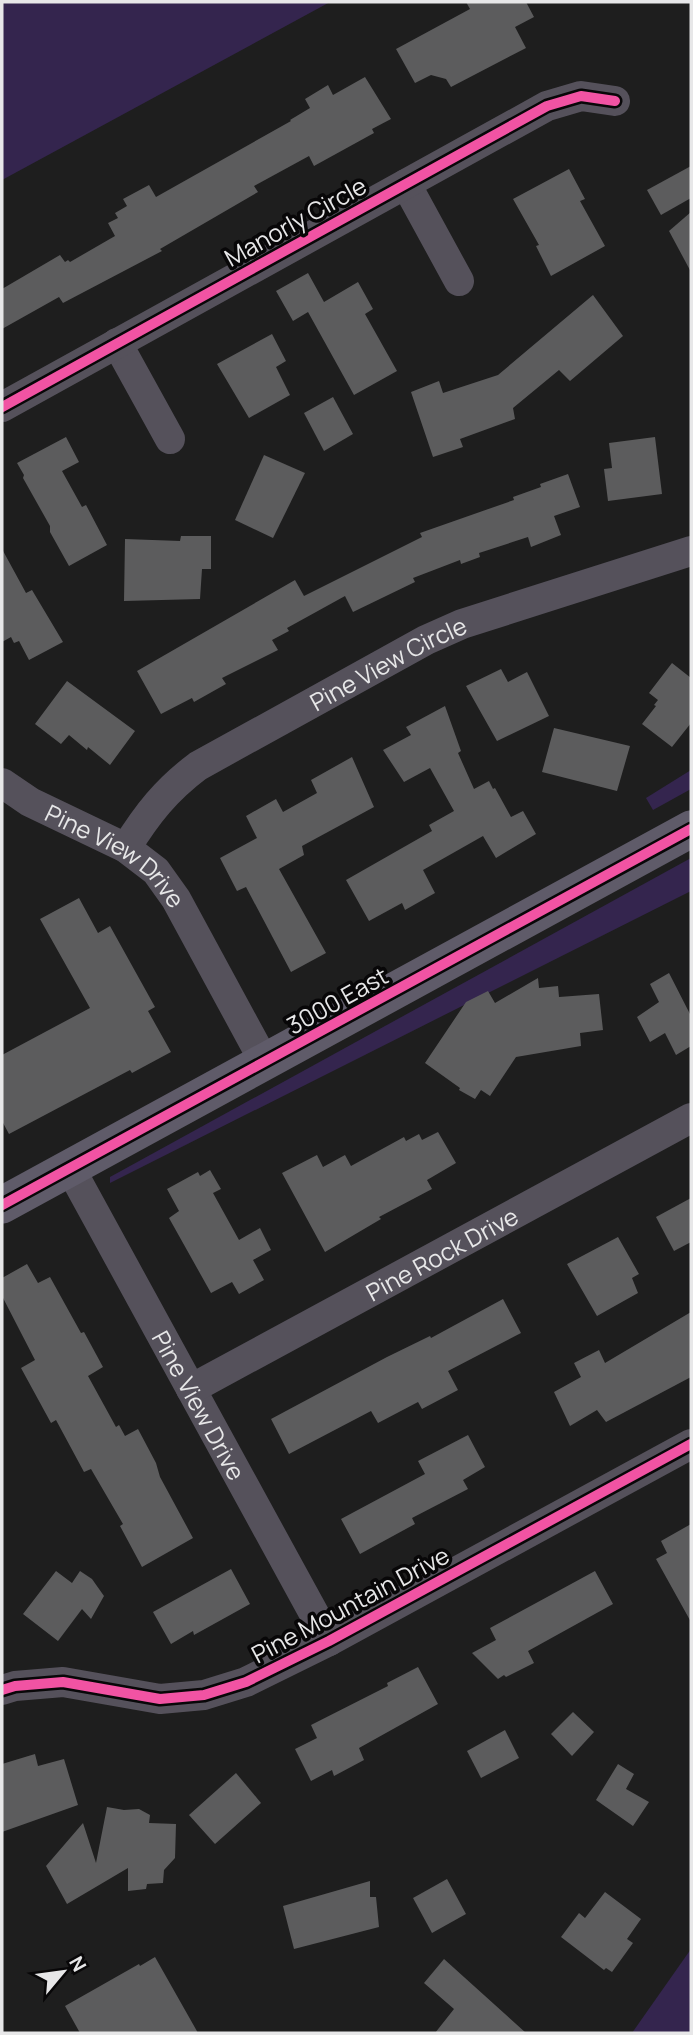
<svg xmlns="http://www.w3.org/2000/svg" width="693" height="2035" viewBox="0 0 693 2035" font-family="Manrope,sans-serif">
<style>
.green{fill:#34254e}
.building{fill:#5c5c5d}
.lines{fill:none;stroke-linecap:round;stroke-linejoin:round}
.minor{stroke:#55515b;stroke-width:30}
.major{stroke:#5f5b69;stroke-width:37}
.cycleway-casing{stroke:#080708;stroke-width:15}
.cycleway{stroke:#f153a3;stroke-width:10}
.labels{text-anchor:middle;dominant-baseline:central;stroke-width:7;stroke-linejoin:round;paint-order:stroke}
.street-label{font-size:24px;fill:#e7e7e8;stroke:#080708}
</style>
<rect width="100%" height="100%" fill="#1e1e1e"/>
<g class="green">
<polygon points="2,2 330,2 2,180"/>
<polygon points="691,770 691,789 653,810 646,798"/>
<polygon points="691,858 691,891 110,1183 110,1177"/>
<polygon points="691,1949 691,2033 632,2033"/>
</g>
<g class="building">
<polygon points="466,2 526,2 534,17 515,27 526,48 451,87 446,79 431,75 415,83 396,49 470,9"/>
<polygon points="365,77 391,119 372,129 374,133 314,166 309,156 254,186 258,192 160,249 162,251 63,303 59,297 2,329 2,289 60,255 65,262 68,260 70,262 115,236 108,223 118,218 115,213 127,206 123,199 149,185 156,197 291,121 290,120 310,108 305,99 328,85 333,95"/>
<polygon points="691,166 691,198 661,215 647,190"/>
<polygon points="569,169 585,199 580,201 605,246 551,276 536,246 539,245 513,199"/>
<polygon points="691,212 691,272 669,231"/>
<polygon points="308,273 324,302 358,282 373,309 365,314 397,371 354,395 308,312 293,321 276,291"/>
<polygon points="593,295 623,336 570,381 559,370 513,408 515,419 460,439 463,447 433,457 411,392 439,381 443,393 498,375"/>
<polygon points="272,334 286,361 276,367 290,395 249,418 217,364"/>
<polygon points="333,397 353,434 324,451 304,413"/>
<polygon points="66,437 79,462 62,471 82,507 86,505 107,545 69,566 50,532 50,526 23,478 24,475 17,463"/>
<polygon points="655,437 662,494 608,501 604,469 612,468 609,443"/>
<polygon points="264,455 305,473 273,538 235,520"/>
<polygon points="568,474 580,507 554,516 561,535 531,547 528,537 479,553 480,557 461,564 460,560 413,578 415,582 353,612 345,596 287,628 289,631 272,640 278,650 222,678 226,684 194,702 192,698 161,714 137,671 295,580 304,596 422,537 420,533 514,500 513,497 541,487 540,484"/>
<polygon points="181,536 211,536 211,569 202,569 200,599 124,601 125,539 180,541"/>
<polygon points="2,549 26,593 32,590 63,642 29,660 19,641 14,643 11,637 2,642"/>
<polygon points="672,663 691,678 691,723 672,747 642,724 656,706 654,705 658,700 649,693"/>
<polygon points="501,669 508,682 527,672 549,716 497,741 466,686"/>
<polygon points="67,681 135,731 110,765 88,747 87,750 69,735 61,744 35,724"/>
<polygon points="445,706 461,751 458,753 474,789 489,781 493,789 495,788 511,817 523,811 536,834 496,858 483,836 423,870 435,893 405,910 402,903 369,921 346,880 432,831 429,825 454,811 430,768 404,782 383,750 411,735 406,727"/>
<polygon points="554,728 630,746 617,791 542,772"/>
<polygon points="352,757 374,807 302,846 304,855 279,869 326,953 291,972 246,887 237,891 220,858 257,838 246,816 276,799 283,812 317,793 311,780"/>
<polygon points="79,898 98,933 110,926 155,1007 148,1011 171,1052 132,1073 130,1070 9,1134 2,1121 2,1055 90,1008 40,919"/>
<polygon points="669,973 691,1016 691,1046 676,1055 665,1033 650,1042 637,1017 659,1002 650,984"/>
<polygon points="538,978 539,988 558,986 559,997 599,994 603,1030 580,1033 581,1046 516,1057 490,1096 481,1090 475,1099 459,1090 460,1088 425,1063 466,1002 488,991 495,1003"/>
<polygon points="438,1132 456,1163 427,1180 432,1189 379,1217 381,1219 325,1252 282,1173 317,1155 323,1167 345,1155 351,1166 404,1137 406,1141 419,1134 422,1140"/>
<polygon points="210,1170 221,1189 213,1193 239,1240 260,1228 271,1250 253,1260 264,1280 239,1294 232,1282 211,1293 169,1218 179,1211 167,1189 198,1172 200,1176"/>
<polygon points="691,1198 691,1242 674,1251 656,1217"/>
<polygon points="618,1237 639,1274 632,1278 638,1293 597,1316 567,1264"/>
<polygon points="27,1264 38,1283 50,1277 81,1333 84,1332 103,1367 88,1376 116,1427 119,1425 125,1436 138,1429 156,1463 160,1477 193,1538 142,1567 120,1526 123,1524 91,1469 84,1472 56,1420 51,1423 21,1368 35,1360 2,1296 2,1278"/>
<polygon points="503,1299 521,1333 448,1371 458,1390 422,1409 418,1402 378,1423 371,1411 289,1454 271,1419 387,1357 430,1336 431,1338"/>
<polygon points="691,1312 691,1377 606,1422 597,1410 570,1426 554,1392 581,1377 574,1363 599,1350 605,1363"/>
<polygon points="468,1435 485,1467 463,1480 468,1489 412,1518 415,1524 360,1554 341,1519 425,1474 418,1461"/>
<polygon points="691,1524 691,1622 656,1559 667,1553 661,1541"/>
<polygon points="231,1569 250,1604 194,1635 193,1631 171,1644 153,1612"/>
<polygon points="56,1571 72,1583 80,1571 92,1579 104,1596 91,1619 82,1609 58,1641 23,1614"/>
<polygon points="595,1571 613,1604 528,1651 534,1663 506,1677 504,1675 498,1679 472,1653 496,1640 490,1628"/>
<polygon points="418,1667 438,1704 359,1748 364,1760 334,1776 332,1770 311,1781 295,1749 317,1738 311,1725 388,1686 387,1683"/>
<polygon points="573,1712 594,1732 572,1756 551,1734"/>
<polygon points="505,1730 519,1758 481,1778 467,1751"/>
<polygon points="35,1754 38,1766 64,1759 78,1805 2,1832 2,1764"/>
<polygon points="618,1764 634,1774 626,1789 649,1802 633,1826 596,1800"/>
<polygon points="236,1773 261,1803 215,1844 189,1815"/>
<polygon points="107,1807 124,1810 139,1809 150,1815 149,1823 176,1824 175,1858 164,1870 163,1883 147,1884 146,1889 128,1891 128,1868 67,1904 46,1866 83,1823 96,1863"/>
<polygon points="447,1879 466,1914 432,1933 413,1898"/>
<polygon points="370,1881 370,1897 376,1897 379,1927 294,1949 283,1906"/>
<polygon points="605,1892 641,1919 627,1939 633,1943 612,1972 606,1968 604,1970 561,1937 579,1913 585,1918"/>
<polygon points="155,1957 198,2033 80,2033 65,2006 139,1964 140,1966"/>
<polygon points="444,1959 526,2033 435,2033 454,2009 424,1983"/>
</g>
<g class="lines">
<g class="minor">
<polyline points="406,184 459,281"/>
<polyline points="117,343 170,439"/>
<polyline points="2,407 547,106 581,96 615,101"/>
<path id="s1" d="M2 783 30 802 126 848 156 871 176 899 265 1063"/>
<path id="s2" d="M126 848C147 814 166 790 198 766L426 640 462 624 691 551"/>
<path id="s3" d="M70 1168 329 1641"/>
<path id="s4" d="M191 1389 691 1118"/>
<polyline points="2,1690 15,1686 63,1682 160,1699 204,1695 246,1682 329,1641 691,1444"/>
</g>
<polyline class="major" points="2,1205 691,829"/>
<g class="cycleway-casing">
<g id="cycleway">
<polyline points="2,407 547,106 581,96 615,101"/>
<polyline points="2,1205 691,829"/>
<polyline points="2,1690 15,1686 63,1682 160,1699 204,1695 246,1682 329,1641 691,1444"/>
</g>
</g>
<use href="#cycleway" class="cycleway"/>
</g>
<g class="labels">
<g class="street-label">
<text transform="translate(295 221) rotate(-29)">Manorly Circle</text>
<text stroke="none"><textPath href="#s2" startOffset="326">Pine View Circle</textPath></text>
<text stroke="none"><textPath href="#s1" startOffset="136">Pine View Drive</textPath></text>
<text transform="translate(337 1000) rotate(-29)">3000 East</text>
<text stroke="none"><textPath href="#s4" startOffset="285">Pine Rock Drive</textPath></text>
<text stroke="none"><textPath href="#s3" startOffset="270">Pine View Drive</textPath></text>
<text transform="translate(350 1604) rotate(-28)">Pine Mountain Drive</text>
</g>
</g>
<rect width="693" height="2035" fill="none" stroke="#e7e7e8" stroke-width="7"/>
<g transform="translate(63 1972) rotate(61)" stroke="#080708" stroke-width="5" paint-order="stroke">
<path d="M0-5L12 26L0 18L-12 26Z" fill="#e7e7e8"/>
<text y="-10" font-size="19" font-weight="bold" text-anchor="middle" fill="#e7e7e8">N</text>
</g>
</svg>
